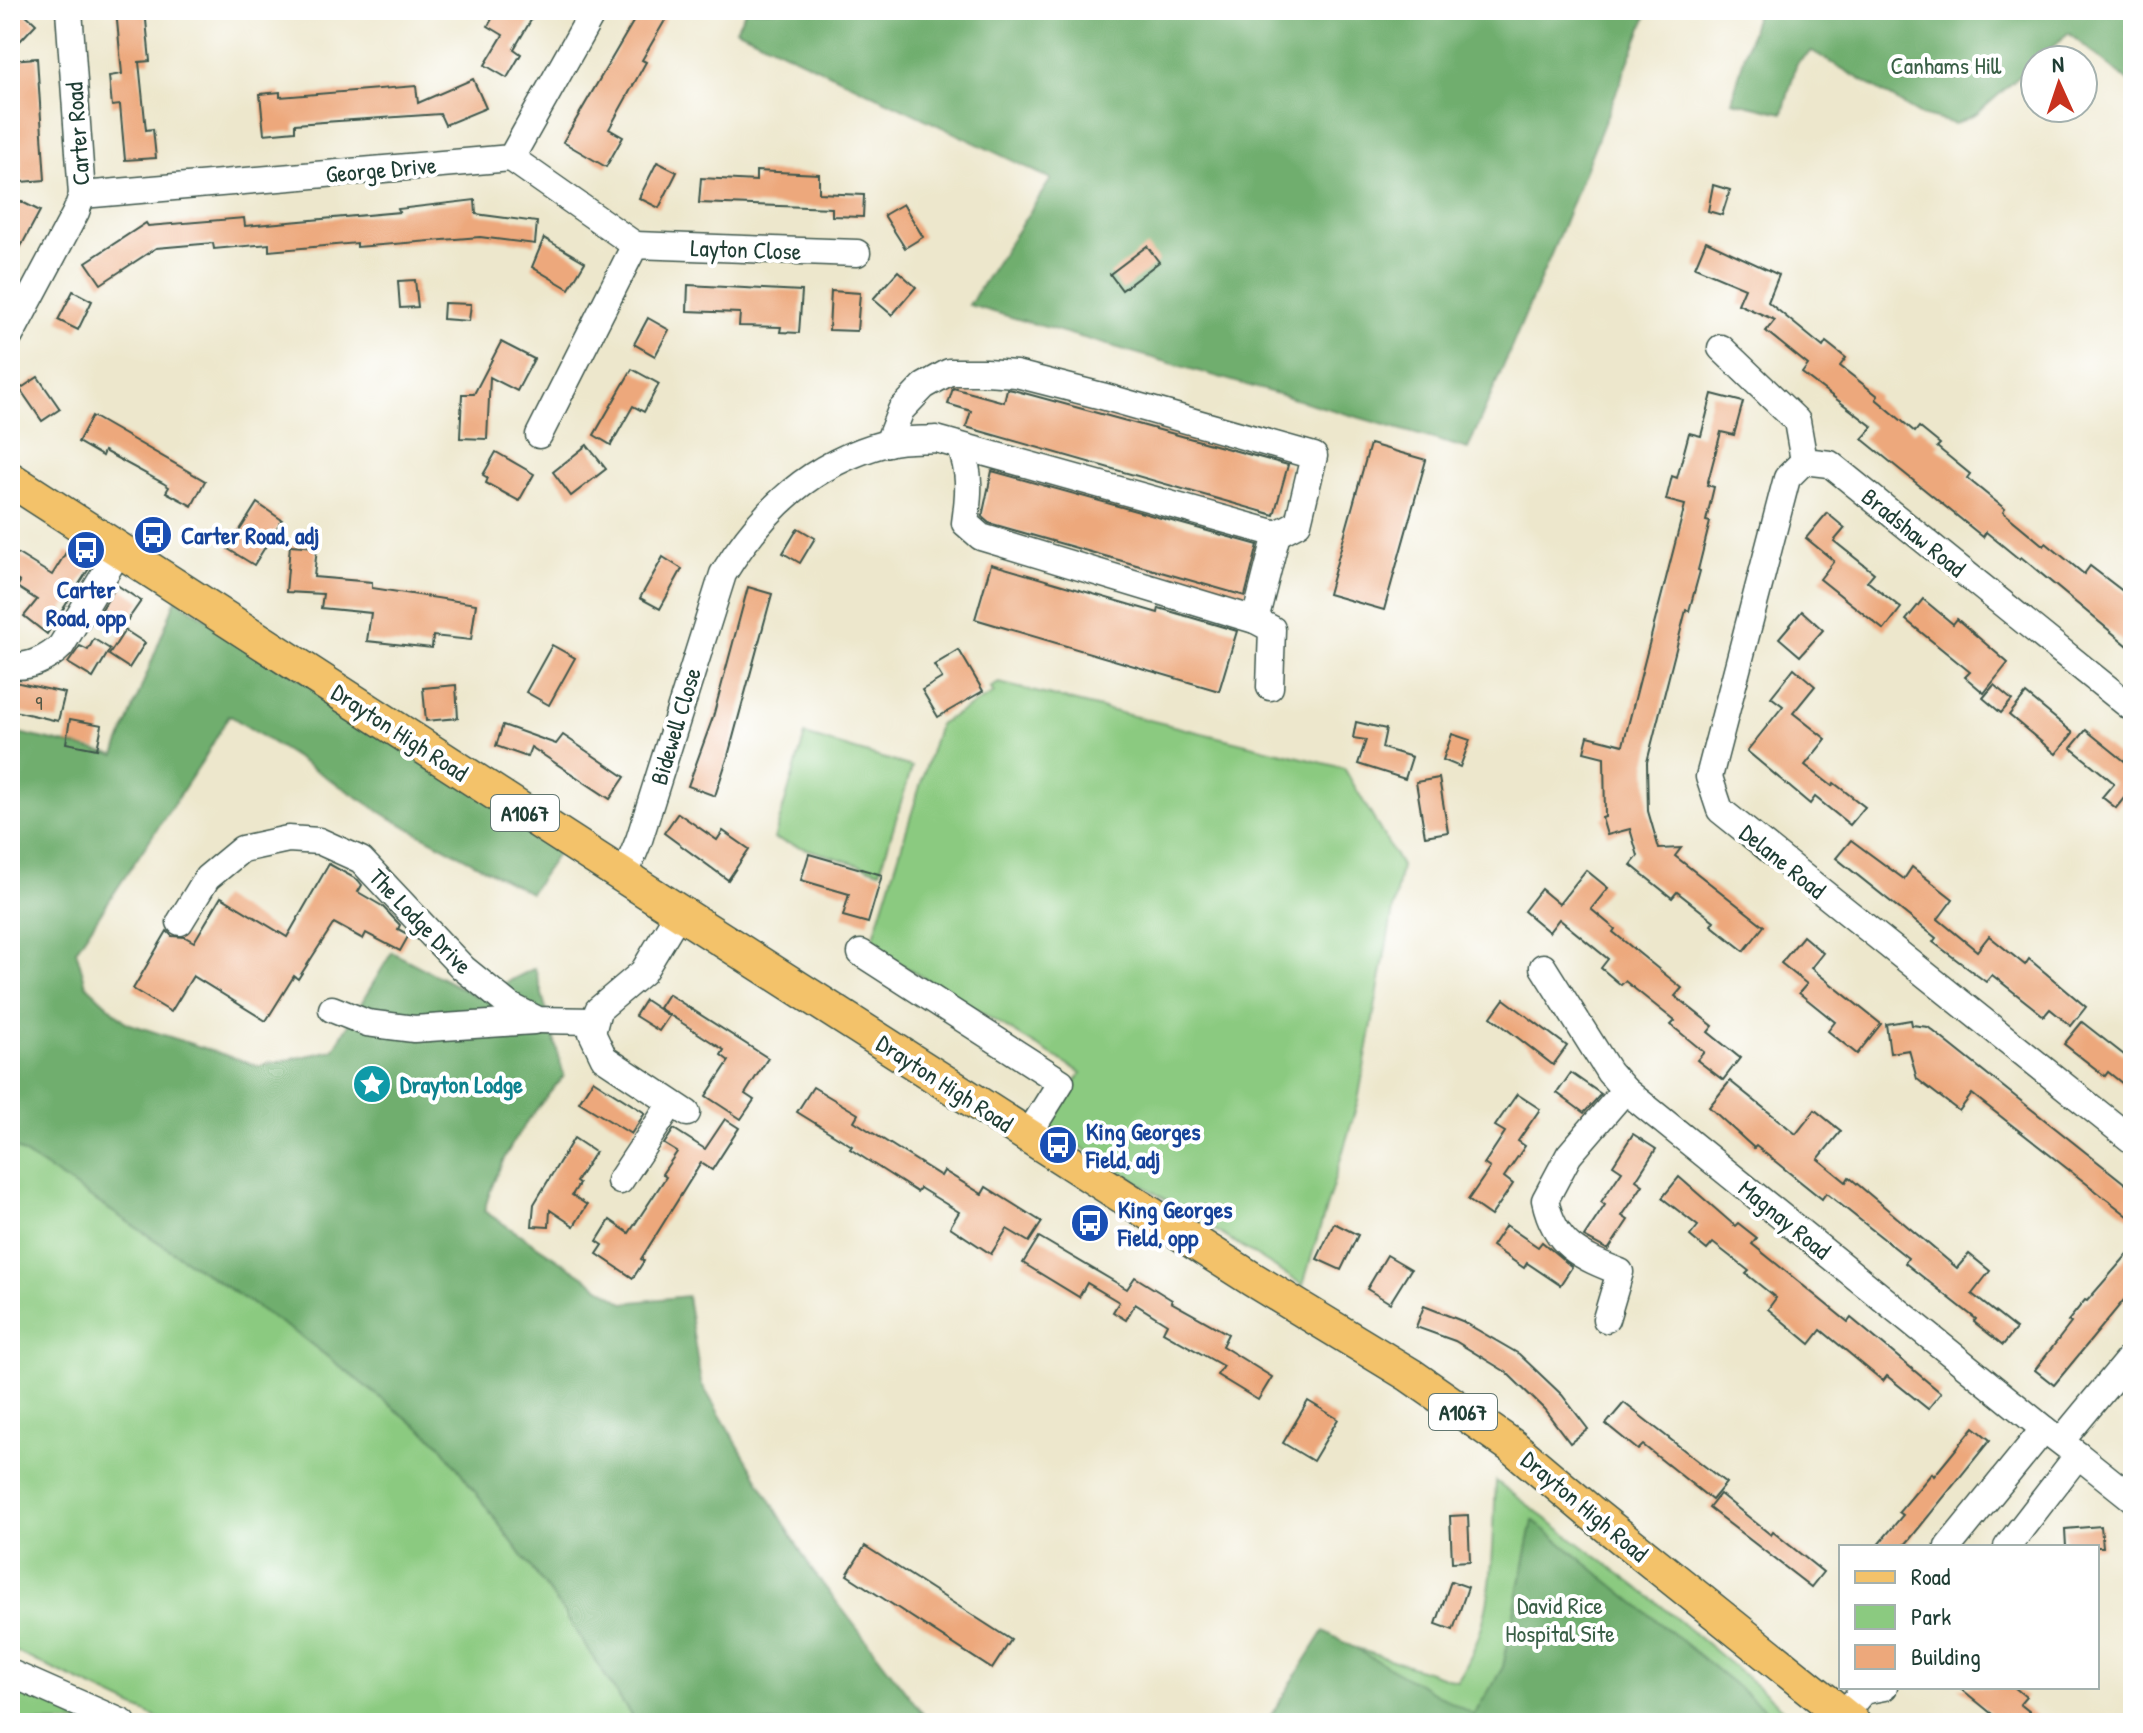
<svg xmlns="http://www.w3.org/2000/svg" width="2143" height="1733" viewBox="0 0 2143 1733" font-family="'Patrick Hand',sans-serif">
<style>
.green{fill:#8bca80;stroke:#55845a;stroke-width:2}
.forest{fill:#70ae6e;stroke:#487651;stroke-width:2}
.building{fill:#eda87b}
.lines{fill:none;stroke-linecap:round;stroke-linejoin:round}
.minor-casing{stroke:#3e564b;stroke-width:29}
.major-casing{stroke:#3e564b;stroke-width:37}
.minor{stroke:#fff;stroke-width:26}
.major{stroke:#f3c26a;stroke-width:34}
.labels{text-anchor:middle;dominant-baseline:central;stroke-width:8;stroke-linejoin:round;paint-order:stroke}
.number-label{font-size:20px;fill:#525846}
.shield{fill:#fff;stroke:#627771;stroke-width:2}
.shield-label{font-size:22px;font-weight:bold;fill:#1f3d34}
.park-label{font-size:24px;fill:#3a6047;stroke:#fff}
.street-label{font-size:24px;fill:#1f3d34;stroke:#fff}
.transit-label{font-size:24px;font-weight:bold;fill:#164399;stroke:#fff;text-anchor:start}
.culture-label{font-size:24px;font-weight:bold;fill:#0d838f;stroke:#fff;text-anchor:start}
</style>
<rect width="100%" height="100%" fill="#fff"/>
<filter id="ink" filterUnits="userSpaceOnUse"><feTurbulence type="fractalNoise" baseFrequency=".0125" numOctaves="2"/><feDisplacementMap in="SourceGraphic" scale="16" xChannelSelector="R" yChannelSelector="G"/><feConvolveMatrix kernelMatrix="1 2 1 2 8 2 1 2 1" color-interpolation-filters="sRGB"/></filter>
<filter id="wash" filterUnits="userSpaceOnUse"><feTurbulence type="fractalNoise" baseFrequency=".006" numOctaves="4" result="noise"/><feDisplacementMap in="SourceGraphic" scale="32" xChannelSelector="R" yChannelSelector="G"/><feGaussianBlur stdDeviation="1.8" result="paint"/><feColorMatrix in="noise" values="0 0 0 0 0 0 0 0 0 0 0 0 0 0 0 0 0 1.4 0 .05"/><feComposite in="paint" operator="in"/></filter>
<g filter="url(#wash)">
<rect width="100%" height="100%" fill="#ede7cc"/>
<g class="green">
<polygon points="999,683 1344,768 1401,866 1358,1101 1303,1285 1049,1127 1081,1073 871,946 939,724 994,693 990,688"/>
<polygon points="805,735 912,767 880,871 774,839"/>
<polygon points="10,1144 302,1337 439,1443 561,1608 636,1723 168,1723 10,1649"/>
<path d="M1496 1481 1653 1599 1801 1723H1309L1330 1640 1457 1681C1497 1621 1492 1551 1496 1481Z"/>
<polygon points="10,1683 98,1723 10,1723"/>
</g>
<g class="forest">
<polygon points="746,10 1649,10 1555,245 1468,449 969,305 1051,179 736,29"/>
<polygon points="1757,10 2133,10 2133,85 2068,33 1977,114 1955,124 1921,115 1812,51 1797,62 1783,113 1732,101"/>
<path d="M176 599 562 847 530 893 390 818 229 715 205 757 76 950 86 985 127 1023 259 1066 333 1050 392 952 478 997 535 968 564 1076C526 1120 500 1153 484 1211L624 1303 687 1296 701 1383 812 1570 930 1723H636L561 1608 439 1443 302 1337 10 1144V731L115 755Z"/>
<polygon points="1533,1520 1782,1723 1266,1723 1324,1631 1474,1715 1503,1667"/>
</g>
<g id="blocks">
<g class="building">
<polygon points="10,10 21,10 36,24 19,42 10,34"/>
<polygon points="116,10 145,10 150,61 139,62 146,130 153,129 156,158 125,160 120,105 112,106 109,76 122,74"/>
<polygon points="497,10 537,10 514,49 521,54 507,78 485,65 503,35 488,26"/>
<polygon points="640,10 671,10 642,60 646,62 609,129 623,137 606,167 563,142"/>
<polygon points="37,58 45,180 22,182 19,135 13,135 10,60"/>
<polygon points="473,79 486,108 445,125 440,114 295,124 295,131 264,134 260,94 280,92 280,97 416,86 418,103"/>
<polygon points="657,162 677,172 659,208 639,198"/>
<polygon points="756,171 819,174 819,193 864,195 863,217 832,216 832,208 699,203 701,178 756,181"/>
<polygon points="1713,185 1730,190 1722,215 1708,211"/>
<polygon points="16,199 40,211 10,267 10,210"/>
<polygon points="475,200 476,214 537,222 535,244 480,237 357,247 357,243 269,251 269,244 214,249 213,243 156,248 101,284 86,262 146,223 148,226 244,218 245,226 399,212 398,209"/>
<polygon points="903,204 923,237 905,248 884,215"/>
<polygon points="544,238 585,262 569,289 532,267"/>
<polygon points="1706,241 1779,275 1768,302 1823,347 1826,342 1846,358 1840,366 1878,396 1876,399 1915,432 1919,427 1940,444 1937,447 1970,474 1967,478 2005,509 2003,512 2044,546 2046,543 2084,574 2090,566 2133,599 2133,650 2021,557 2019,559 1986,532 1983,537 1862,439 1873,427 1802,373 1808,365 1766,331 1775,320 1738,304 1745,288 1695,267"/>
<polygon points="1147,246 1159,262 1122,290 1110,274"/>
<polygon points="898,271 916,287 892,315 873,299"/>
<polygon points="415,280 418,307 400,308 398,281"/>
<polygon points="688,285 802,291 799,333 780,332 781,327 739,326 740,313 687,311"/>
<polygon points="73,291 92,301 78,330 58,320"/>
<polygon points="831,291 860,293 857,331 829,330"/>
<polygon points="444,303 471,304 469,321 443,319"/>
<polygon points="648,318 669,330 655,356 634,344"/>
<polygon points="501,342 534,359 517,391 490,377 487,439 460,438 462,394 474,394"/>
<polygon points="632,369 659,384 644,412 633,406 611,445 594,435"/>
<polygon points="38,377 60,409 42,421 20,389"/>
<polygon points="953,388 1004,402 1007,389 1013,390 1288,465 1274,515 966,427 971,411 948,404"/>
<polygon points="1712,394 1743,402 1734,435 1721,432 1707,485 1714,487 1706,521 1710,522 1698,570 1700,571 1689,611 1686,610 1647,762 1648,811 1659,849 1681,848 1675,856 1764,926 1744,951 1711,925 1714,921 1677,892 1672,898 1631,865 1638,856 1630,829 1607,835 1602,818 1605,817 1604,757 1584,752 1588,736 1623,745 1685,505 1666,500 1672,476 1677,478 1689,433 1701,436"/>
<polygon points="92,416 205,481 192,506 166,492 169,487 163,483 104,451 102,456 78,442"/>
<polygon points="1370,444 1426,460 1384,610 1328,594"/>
<polygon points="587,445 606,469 571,496 553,472"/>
<polygon points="496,452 534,474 519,501 486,483 488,478 483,475"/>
<polygon points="992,471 1258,545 1245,596 989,523 982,517"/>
<polygon points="257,503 282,520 254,565 228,549"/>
<polygon points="1827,513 1845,528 1834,541 1874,573 1867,581 1901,608 1884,630 1820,579 1834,561 1806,538"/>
<polygon points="798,528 815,538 800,563 783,553"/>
<polygon points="290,545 317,547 314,577 372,582 372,588 476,604 471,640 433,636 432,648 367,641 371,613 321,608 323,594 286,592"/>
<polygon points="10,549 52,575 67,551 90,567 47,634 24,616 37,600 17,587 20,582 10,576"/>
<polygon points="663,557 682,569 660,609 640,598"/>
<polygon points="991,564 1158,613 1159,608 1237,631 1219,691 975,619"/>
<polygon points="117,585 141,601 125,624 102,609"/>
<polygon points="748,587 772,594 728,756 715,796 688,786 713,717"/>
<polygon points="1923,599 1953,624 1957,619 2008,663 1984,693 1965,677 1970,672 1906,620"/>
<polygon points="1802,611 1823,630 1800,656 1779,638"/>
<polygon points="125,630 145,643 129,668 109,655"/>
<polygon points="94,639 110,649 93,678 68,663 80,646 88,650"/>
<polygon points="552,645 575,658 549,705 526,692"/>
<polygon points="959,650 983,691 938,717 922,690 942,678 934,665"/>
<polygon points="1794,668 1815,686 1793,713 1826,739 1805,765 1832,786 1834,783 1865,807 1850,825 1815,797 1810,804 1747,751 1783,706 1771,697"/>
<polygon points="10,681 65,693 58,721 10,710"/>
<polygon points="456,685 458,718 426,721 423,688"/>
<polygon points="1994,685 2012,700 2001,713 1983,698"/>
<polygon points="2026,694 2073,733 2056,754 2009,715"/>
<polygon points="70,719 102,725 97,749 66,743"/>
<polygon points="1356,722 1386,729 1382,748 1412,757 1405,779 1358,764 1366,740 1353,738"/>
<polygon points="503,725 556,744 563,735 625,777 610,799 531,747 527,757 496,746"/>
<polygon points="2086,730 2133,768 2133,787 2116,808 2102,797 2114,783 2071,748"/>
<polygon points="1452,734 1470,740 1460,767 1443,760"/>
<polygon points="1439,778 1448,832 1425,836 1416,782"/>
<polygon points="678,813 717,840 723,831 749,849 728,880 664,833"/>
<polygon points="1851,840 1904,879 1912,867 1953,899 1938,919 1977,951 1989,936 2025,965 2029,959 2086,1007 2071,1026 2050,1009 2044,1016 1992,975 1986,982 1933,942 1936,938 1836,858"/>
<polygon points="809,854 882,875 868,923 843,916 849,894 801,880"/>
<polygon points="329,864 358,880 362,885 358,892 382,906 400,925 398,929 409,935 400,951 366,933 363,939 334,923 298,979 294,976 266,1021 193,976 171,1012 133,989 167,931 172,936 185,937 194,942 221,897 287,937"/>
<polygon points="1586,870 1608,888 1591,909 1615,929 1613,932 1682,988 1675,996 1713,1026 1708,1032 1740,1058 1723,1080 1697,1060 1704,1052 1671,1025 1675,1021 1625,981 1621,985 1601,968 1608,959 1559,919 1549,932 1524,911 1541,889 1559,904"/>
<polygon points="1803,936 1823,953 1811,968 1881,1024 1857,1054 1828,1031 1835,1022 1799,993 1807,984 1781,963"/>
<polygon points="668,994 768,1058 745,1094 754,1100 741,1119 706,1096 729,1061 721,1055 724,1050 659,1008"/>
<polygon points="1504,999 1567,1046 1553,1065 1491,1017"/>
<polygon points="645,1000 669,1016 659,1031 635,1016"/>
<polygon points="1911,1020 1912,1025 1928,1027 2133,1190 2133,1220 1972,1094 1959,1111 1917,1079 1909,1050 1890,1053 1886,1024"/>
<polygon points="2082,1022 2133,1062 2133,1092 2108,1072 2105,1076 2064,1044"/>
<polygon points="1571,1073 1601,1094 1584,1113 1557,1093"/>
<polygon points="593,1080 645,1113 631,1134 579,1102"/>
<polygon points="1730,1081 1796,1134 1815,1110 1841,1131 1818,1159 1846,1182 1849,1177 1957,1268 1969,1254 1990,1271 1972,1294 2016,1329 2003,1345 1974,1322 1976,1319 1905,1263 1908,1258 1826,1193 1822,1199 1756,1146 1754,1148 1709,1107"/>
<polygon points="813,1087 858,1114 854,1121 941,1176 944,1171 982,1194 986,1187 1042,1222 1029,1242 1007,1229 991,1254 950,1227 959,1212 920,1188 917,1192 850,1149 852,1146 797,1112"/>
<polygon points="1517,1094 1540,1109 1518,1141 1525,1146 1504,1177 1513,1184 1491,1216 1468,1200 1490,1168 1484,1164 1505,1132 1495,1126"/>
<polygon points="725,1119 739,1128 712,1170 701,1163 641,1259 644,1261 633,1278 597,1254 603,1245 597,1241 610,1220 629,1233 666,1177 662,1174 677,1152 664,1144 674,1129 705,1149"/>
<polygon points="1633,1134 1656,1149 1636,1180 1643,1185 1622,1216 1628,1220 1608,1250 1584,1237 1605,1205 1601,1202 1622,1171 1613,1165"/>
<polygon points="574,1138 595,1152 576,1182 579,1184 572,1195 587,1205 574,1226 550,1210 549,1227 532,1226 534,1204"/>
<polygon points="1679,1177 1735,1226 1738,1223 1757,1238 1752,1244 1848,1322 1851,1318 1941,1393 1928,1409 1887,1376 1883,1381 1821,1330 1810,1344 1768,1309 1776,1298 1746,1274 1749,1271 1713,1243 1707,1250 1690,1236 1698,1226 1662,1198"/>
<polygon points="1334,1223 1358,1235 1341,1270 1317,1259"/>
<polygon points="1506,1225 1538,1247 1542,1242 1572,1267 1560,1285 1527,1263 1524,1268 1492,1246"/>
<polygon points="1039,1237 1127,1289 1135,1277 1172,1300 1171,1302 1228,1334 1222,1346 1272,1377 1258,1400 1217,1375 1223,1366 1163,1332 1167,1324 1135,1304 1126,1320 1113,1312 1119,1302 1087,1283 1079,1297 1023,1263"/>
<polygon points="2133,1248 2133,1289 2054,1385 2035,1370 2071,1323 2068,1321 2085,1300 2087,1301"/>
<polygon points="1387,1255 1411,1269 1390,1303 1367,1289"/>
<polygon points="1424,1306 1462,1321 1519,1354 1562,1395 1588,1429 1570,1443 1544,1409 1506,1372 1455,1341 1416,1327"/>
<polygon points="1308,1401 1338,1419 1313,1461 1283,1443"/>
<polygon points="1624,1403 1726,1483 1712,1500 1643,1445 1638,1450 1606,1424"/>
<polygon points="1974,1427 1990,1440 1910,1539 1903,1547 1876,1547 1903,1515 1899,1512 1932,1473 1934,1476"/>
<polygon points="1720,1494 1771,1535 1773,1532 1823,1572 1811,1587 1709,1508"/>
<polygon points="1468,1515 1470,1561 1452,1562 1450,1516"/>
<polygon points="2101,1526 2103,1547 2066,1547 2065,1529"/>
<polygon points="865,1546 1011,1640 992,1669 847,1575"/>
<polygon points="1451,1581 1468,1587 1453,1630 1436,1624"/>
<polygon points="1959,1687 2014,1687 2026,1697 2020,1704 2044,1723 2003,1723"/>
</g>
</g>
</g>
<g filter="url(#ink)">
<use href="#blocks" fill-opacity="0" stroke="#3e564b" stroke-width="2"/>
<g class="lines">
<g class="minor-casing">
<g id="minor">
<polyline points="511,158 635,245"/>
<polyline points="82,195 511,158 594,10"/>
<polyline points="10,336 76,212 82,195 69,10"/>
<polyline points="1721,348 1797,421 1804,461 1830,464 2133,709"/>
<polyline points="539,435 635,245 857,253"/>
<polyline points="888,443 901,410 924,386 949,372 985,372 1016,374 1102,396 1314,456 1298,523 1277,534"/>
<polyline points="1804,461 1787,478 1709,777 1720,810 2133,1141"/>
<polyline points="1255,620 1272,629 1270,687"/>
<path d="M10 665C28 669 49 658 61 646L120 549"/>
<path d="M624 877 639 840 723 574C763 509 811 463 887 443 902 439 920 440 936 439L1277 534 1255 620 981 537 965 523C969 494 971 473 960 446"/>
<polyline points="679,912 643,972 598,1010 592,1033 604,1058 687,1113"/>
<polyline points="180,922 207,878 242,849 288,839 319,841 361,860 463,968 510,1006 538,1020 594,1021"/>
<polyline points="861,953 1061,1082 1028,1135"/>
<polyline points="1543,967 1609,1072 1625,1090 2044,1429"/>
<polyline points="332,1009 367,1023 414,1029 534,1021"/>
<polyline points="620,1181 671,1104"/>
<path d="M1606 1319 1620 1272C1580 1256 1555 1246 1545 1200L1569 1155 1625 1090"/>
<polyline points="2061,1441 2133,1354"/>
<polyline points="2078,1455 2133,1499"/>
<polyline points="1948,1547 2044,1429 2078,1455 2007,1547"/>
<polyline points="10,1673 123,1723"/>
<polyline points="1844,1714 1863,1691 1884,1687"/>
</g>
</g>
<g class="major-casing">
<polyline id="major" points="10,479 679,912 1252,1279 1410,1375 1512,1446 1589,1511 1853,1723"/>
</g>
<use href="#minor" class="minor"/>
<use href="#major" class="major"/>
</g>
</g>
<defs>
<g id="bus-disc" transform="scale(2)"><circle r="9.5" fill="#1a4fb4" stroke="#fff"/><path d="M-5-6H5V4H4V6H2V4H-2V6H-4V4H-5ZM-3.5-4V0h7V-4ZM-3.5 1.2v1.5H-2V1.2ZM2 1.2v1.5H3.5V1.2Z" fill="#fff"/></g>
<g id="sight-disc" transform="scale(2)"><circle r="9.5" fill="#0f9aa8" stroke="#fff"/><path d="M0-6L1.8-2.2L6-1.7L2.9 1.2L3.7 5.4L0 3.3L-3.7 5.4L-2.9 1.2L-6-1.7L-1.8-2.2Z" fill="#fff"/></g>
</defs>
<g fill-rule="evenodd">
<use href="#bus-disc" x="153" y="535"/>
<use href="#bus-disc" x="86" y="550"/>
<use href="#sight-disc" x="372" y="1084"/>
<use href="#bus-disc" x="1058" y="1145"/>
<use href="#bus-disc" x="1090" y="1223"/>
</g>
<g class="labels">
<g class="number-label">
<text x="39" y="702">9</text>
</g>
<g class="shield">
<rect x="491" y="795" width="68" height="36" rx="6"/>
<rect x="1429" y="1394" width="68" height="36" rx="6"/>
</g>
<g class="shield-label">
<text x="525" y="813">A1067</text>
<text x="1463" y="1412">A1067</text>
</g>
<g class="park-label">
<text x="1946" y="65">Canhams Hill</text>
<text x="1560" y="1605">David Rice<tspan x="1560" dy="28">Hospital Site</tspan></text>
</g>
<g class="street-label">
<text transform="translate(77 134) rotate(-94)">Carter Road</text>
<text transform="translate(381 169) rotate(-5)">George Drive</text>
<text transform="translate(746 249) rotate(2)">Layton Close</text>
<text transform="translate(1914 532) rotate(39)">Bradshaw Road</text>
<text transform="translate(675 726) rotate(-73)">Bidewell Close</text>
<text transform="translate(400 732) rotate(33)">Drayton High Road</text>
<text transform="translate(1783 861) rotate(39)">Delane Road</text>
<text transform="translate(421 921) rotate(46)">The Lodge Drive</text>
<text transform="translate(945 1083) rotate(33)">Drayton High Road</text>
<text transform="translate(1785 1219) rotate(39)">Magnay Road</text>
<text transform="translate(1585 1506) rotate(40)">Drayton High Road</text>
</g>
<g class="transit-label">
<text x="181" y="535">Carter Road, adj</text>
<text x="86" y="589" text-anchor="middle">Carter<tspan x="86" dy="28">Road, opp</tspan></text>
<text x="1086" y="1131">King Georges<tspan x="1086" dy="28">Field, adj</tspan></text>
<text x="1118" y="1209">King Georges<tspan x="1118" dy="28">Field, opp</tspan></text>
</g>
<g class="culture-label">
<text x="400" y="1084">Drayton Lodge</text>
</g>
</g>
<rect width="2143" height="1733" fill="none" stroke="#fff" stroke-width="40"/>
<rect x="1839" y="1545" width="260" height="144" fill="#ffffff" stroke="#a5b1ae" stroke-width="2"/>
<rect x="1855" y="1571" width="40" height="12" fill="#f3c26a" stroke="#a5b1ae" stroke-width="2"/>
<text x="1911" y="1585" font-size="24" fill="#1f3d34">Road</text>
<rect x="1855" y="1605" width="40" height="24" fill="#8bca80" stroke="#a5b1ae" stroke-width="2"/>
<text x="1911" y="1625" font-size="24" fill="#1f3d34">Park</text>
<rect x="1855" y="1645" width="40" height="24" fill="#eda87b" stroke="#a5b1ae" stroke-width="2"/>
<text x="1911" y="1665" font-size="24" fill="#1f3d34">Building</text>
<g transform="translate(2059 84) rotate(357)"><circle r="38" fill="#ffffff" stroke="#a5b1ae" stroke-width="2"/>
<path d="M0-6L14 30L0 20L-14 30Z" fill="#c8321e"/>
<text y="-12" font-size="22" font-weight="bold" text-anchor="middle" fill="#1f3d34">N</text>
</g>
</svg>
